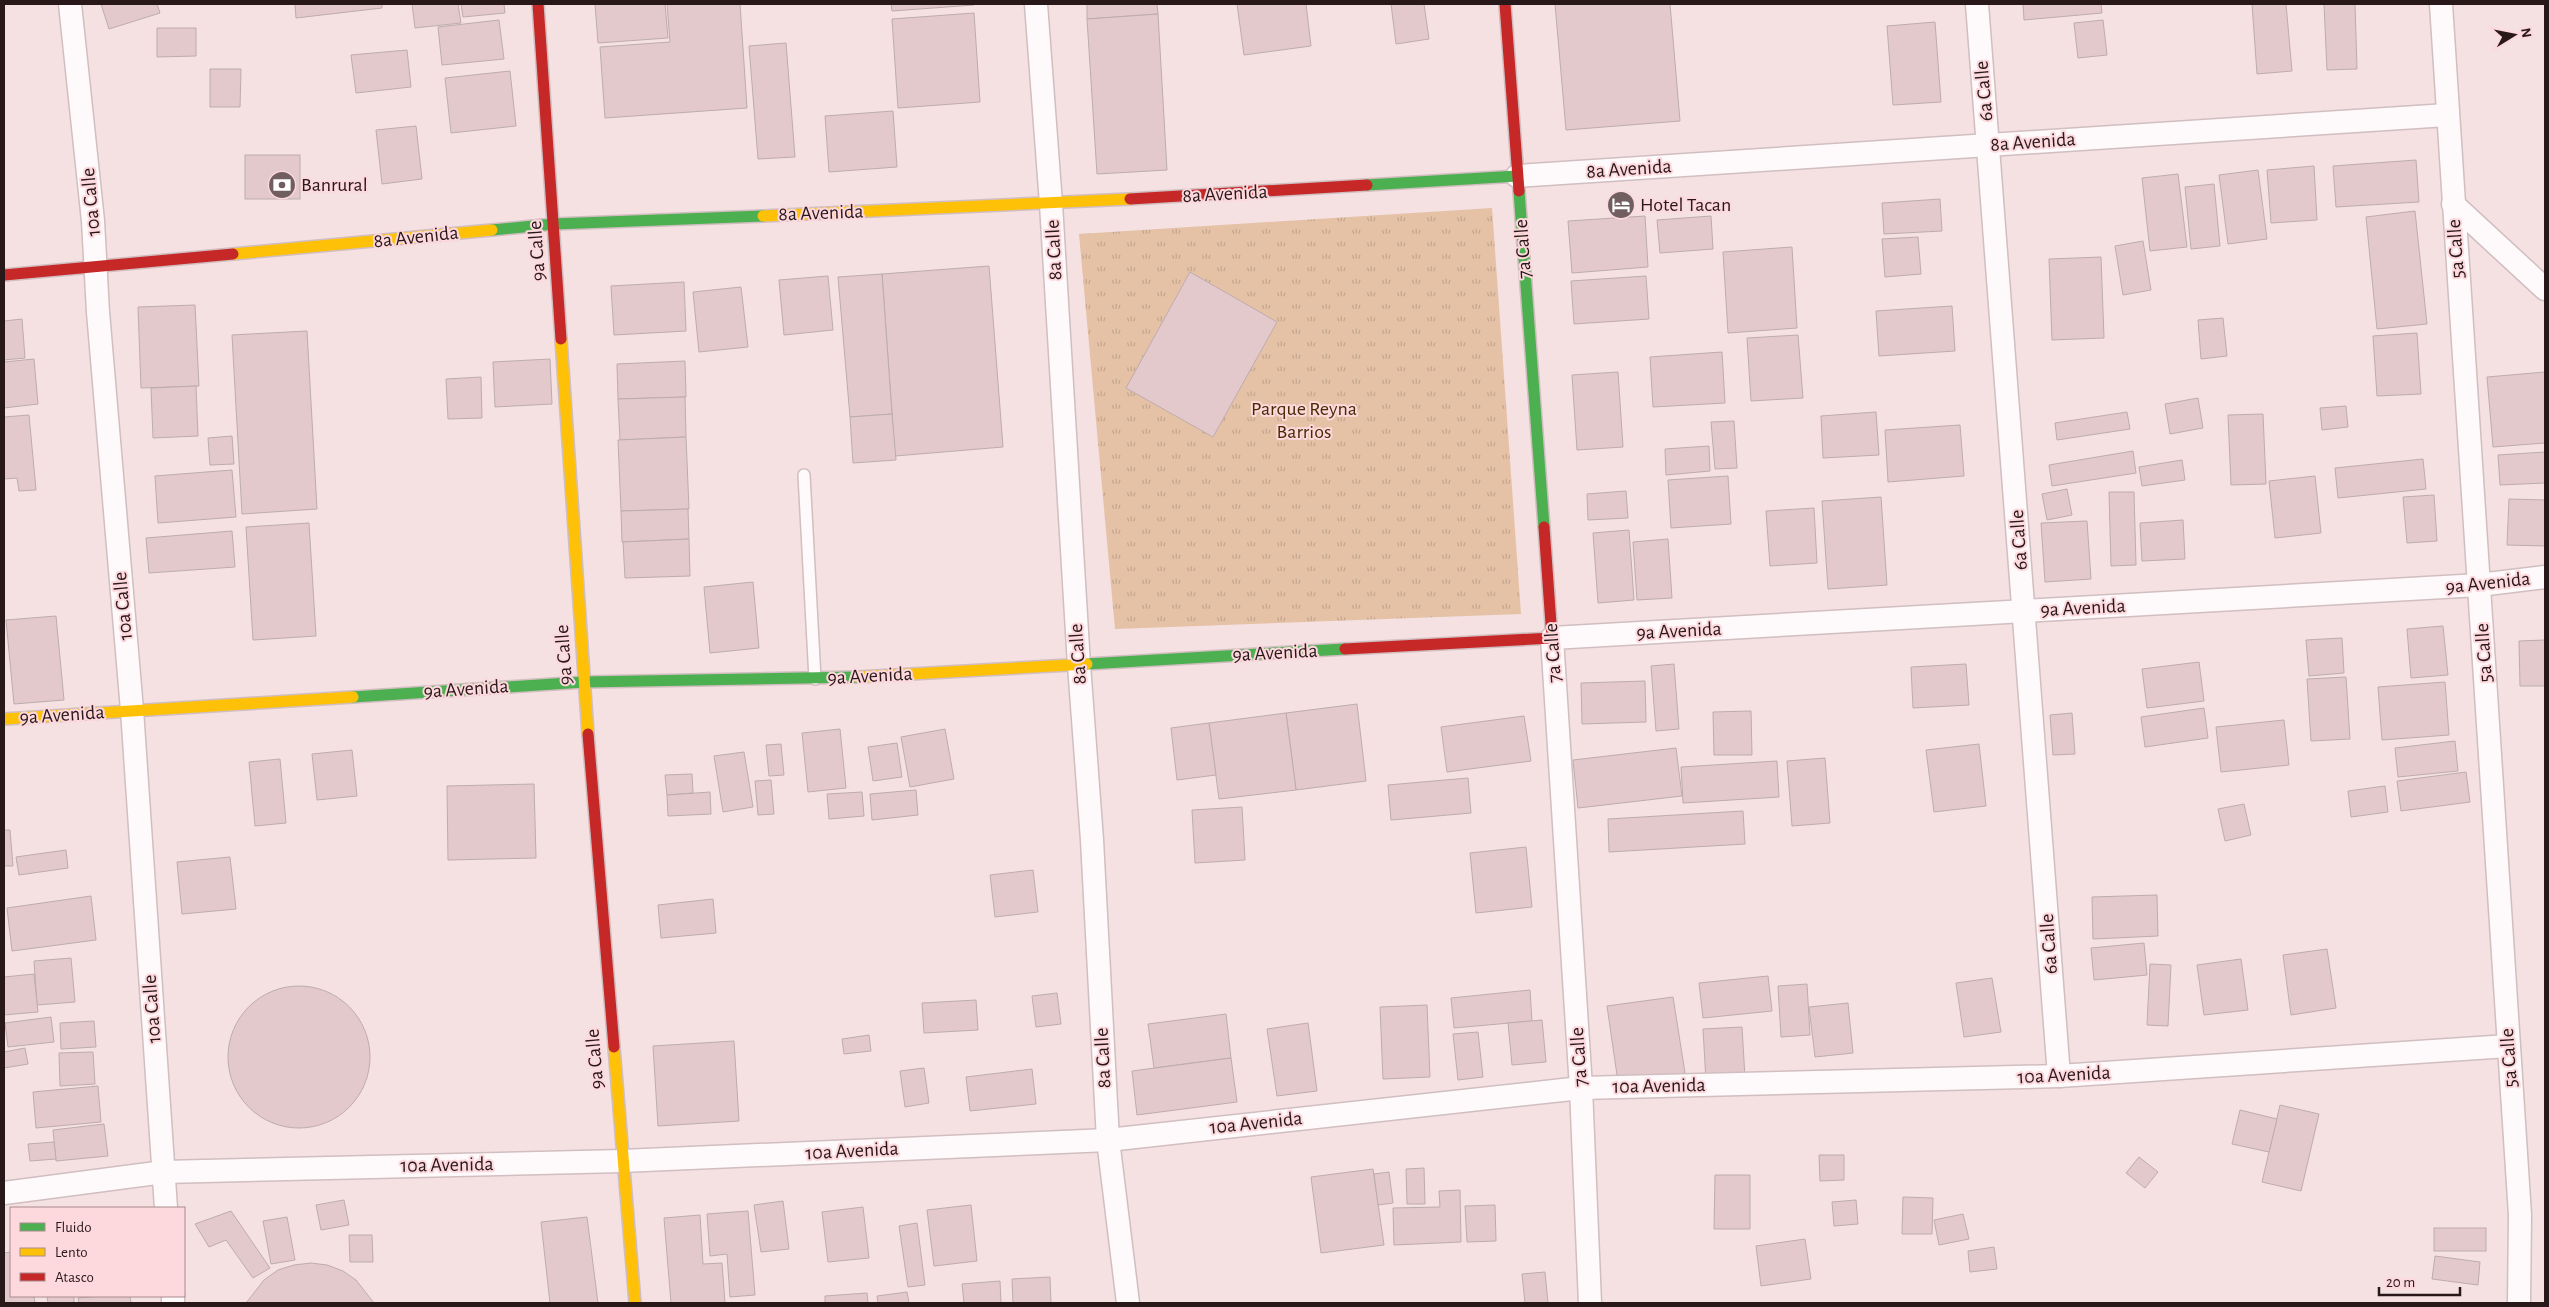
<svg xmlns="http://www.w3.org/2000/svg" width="2549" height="1307" viewBox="0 0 2549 1307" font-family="'Alegreya Sans',sans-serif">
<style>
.park{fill:url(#park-tufts)}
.building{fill:#e4c9cc;stroke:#bdacae}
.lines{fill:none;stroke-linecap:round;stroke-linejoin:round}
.lane-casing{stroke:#d1bec0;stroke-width:14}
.street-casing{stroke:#d1bec0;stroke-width:25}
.fast-casing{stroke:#d1bec0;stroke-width:14}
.slow-casing{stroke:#d1bec0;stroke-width:14}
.jam-casing{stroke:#d1bec0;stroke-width:14}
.lane{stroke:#fefafb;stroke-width:11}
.street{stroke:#fefafb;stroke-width:22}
.fast{stroke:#4caf50;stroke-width:11}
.slow{stroke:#ffc107;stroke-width:11}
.jam{stroke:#c62828;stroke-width:11}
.labels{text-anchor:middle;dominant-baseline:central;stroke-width:4;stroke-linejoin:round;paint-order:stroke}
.street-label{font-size:20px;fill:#28181a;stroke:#fdd8dc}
.poi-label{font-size:20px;fill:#28181a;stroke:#fdd8dc;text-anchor:start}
.park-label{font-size:20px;fill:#472a00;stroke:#fdd8dc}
</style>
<defs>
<pattern id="park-tufts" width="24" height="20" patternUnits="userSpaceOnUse" patternTransform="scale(1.25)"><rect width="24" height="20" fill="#e5c2a6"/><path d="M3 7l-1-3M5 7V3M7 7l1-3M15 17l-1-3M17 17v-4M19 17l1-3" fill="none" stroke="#c4a68e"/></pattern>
</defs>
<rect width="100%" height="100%" fill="#f5e0e2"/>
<polygon class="park" points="1492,208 1521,614 1115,629 1079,234"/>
<g class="building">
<polygon points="101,4 157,4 160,13 109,29"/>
<polygon points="295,4 382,4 382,8 296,18"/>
<polygon points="412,4 458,4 461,23 415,28"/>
<polygon points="461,4 504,4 505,13 463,17"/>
<polygon points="595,4 665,4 668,38 598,43"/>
<polygon points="667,4 740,4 747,108 605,118 600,47 670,42"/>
<polygon points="891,4 974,4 974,5 892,11"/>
<polygon points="1087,4 1157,4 1158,14 1087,19"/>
<polygon points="1237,4 1306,4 1311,46 1244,55"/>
<polygon points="1391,4 1424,4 1429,39 1396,44"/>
<polygon points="1555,4 1670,4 1680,121 1566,130"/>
<polygon points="2023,4 2101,4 2102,13 2024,20"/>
<polygon points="2252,4 2286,4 2292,71 2257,74"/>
<polygon points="2324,4 2355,4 2357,69 2327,70"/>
<polygon points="974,13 980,102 898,108 892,19"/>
<polygon points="1158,14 1167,170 1097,174 1087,19"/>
<polygon points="499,20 504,59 442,65 438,27"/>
<polygon points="2103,20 2107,55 2078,58 2074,23"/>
<polygon points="1935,22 1941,102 1893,105 1887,26"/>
<polygon points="157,28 196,28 196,56 157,57"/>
<polygon points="786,43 795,157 758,159 749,46"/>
<polygon points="407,50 411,87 356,93 351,55"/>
<polygon points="210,69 241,69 240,107 210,107"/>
<polygon points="510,71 516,126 451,133 445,78"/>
<polygon points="893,111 897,167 829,172 825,116"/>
<polygon points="416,126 422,179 382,184 376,130"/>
<rect x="245" y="155" width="55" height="44"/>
<polygon points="2416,160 2419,202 2336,207 2333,166"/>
<polygon points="2314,166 2317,220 2271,223 2267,170"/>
<polygon points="2258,170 2267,239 2228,244 2219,175"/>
<polygon points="2178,174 2187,247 2150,251 2142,178"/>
<polygon points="2214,184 2220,246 2191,249 2185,187"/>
<polygon points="1940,199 1942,231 1884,234 1882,203"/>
<polygon points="2415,211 2427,324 2377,329 2366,217"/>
<polygon points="1645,216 1648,267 1572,273 1568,221"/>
<polygon points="1711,216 1713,249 1660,253 1657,220"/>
<polygon points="1918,237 1921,274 1885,277 1882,239"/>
<polygon points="2143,241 2151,290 2123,295 2115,246"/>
<polygon points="1792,247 1797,328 1728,333 1723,252"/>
<polygon points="2101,257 2104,338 2052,340 2049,259"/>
<polygon points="989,266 1003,447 895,456 882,274"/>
<polygon points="1190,272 1277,322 1213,437 1126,388"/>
<polygon points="882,274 892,414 850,417 838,277"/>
<polygon points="828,276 833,330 784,335 779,280"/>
<polygon points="1646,276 1649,319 1574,324 1571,281"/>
<polygon points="684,282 686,331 614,335 611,286"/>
<polygon points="741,287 748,347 699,352 693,292"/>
<polygon points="195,305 199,386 141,388 138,307"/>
<polygon points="1952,306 1955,351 1879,356 1876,311"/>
<polygon points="2223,318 2227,356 2201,359 2198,320"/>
<polygon points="22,319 25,358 4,360 4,321"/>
<polygon points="307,331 317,509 242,514 232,335"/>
<polygon points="2417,333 2421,394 2377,396 2373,336"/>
<polygon points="1798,335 1803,398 1751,401 1747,338"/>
<polygon points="1722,352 1725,403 1653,407 1650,357"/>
<polygon points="34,359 38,404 4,408 4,362"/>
<polygon points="550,359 552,404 495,407 493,362"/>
<polygon points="685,361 686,397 618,399 617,364"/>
<polygon points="1618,372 1623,447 1577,450 1572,375"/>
<polygon points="2545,372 2545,443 2493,447 2487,377"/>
<polygon points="481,377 482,418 448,419 446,379"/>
<polygon points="196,386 198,436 153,438 151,388"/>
<polygon points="685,397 686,437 620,440 618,399"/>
<polygon points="2198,398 2203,428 2170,434 2165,404"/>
<polygon points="2346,406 2348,427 2322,430 2320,408"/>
<polygon points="1876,412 1879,455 1823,458 1821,416"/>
<polygon points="2127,412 2130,429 2057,440 2055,423"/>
<polygon points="892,414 896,460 853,463 850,417"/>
<polygon points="2263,414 2266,484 2231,485 2228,415"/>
<polygon points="29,415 36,490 19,491 17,478 4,479 4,417"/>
<polygon points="1734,421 1737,468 1715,469 1711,422"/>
<polygon points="1960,425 1964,476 1888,482 1885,430"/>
<polygon points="232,436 234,464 210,465 208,438"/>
<polygon points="686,437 689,509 621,511 618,440"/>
<polygon points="1709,446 1710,471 1666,475 1665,449"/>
<polygon points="2133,451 2136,473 2052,486 2049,465"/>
<polygon points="2545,452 2545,483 2500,485 2498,455"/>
<polygon points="2423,459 2426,489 2338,498 2335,468"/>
<polygon points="2182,460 2185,480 2142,486 2139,467"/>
<polygon points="232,470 236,517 158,523 155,476"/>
<polygon points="1728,476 1731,524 1671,528 1668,480"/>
<polygon points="2315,476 2321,533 2275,538 2269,481"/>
<polygon points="2067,489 2072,515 2047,520 2042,494"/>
<polygon points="1626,491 1628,518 1588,520 1587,494"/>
<polygon points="2109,492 2134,492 2136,565 2111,566"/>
<polygon points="2434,495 2437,541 2407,543 2403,497"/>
<polygon points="1881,497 1887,585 1828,589 1822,501"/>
<polygon points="2509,499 2545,500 2545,546 2507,545"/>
<polygon points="1814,508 1817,563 1770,566 1766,511"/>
<polygon points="688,509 689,539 622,542 621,511"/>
<polygon points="2183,520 2185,559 2142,561 2140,523"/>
<polygon points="2087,521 2091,579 2045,582 2041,523"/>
<polygon points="309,523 316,636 253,640 246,527"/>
<polygon points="1629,530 1634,600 1598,603 1593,533"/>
<polygon points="232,531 235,567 149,573 146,538"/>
<polygon points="689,539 690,576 625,578 623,542"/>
<polygon points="1668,539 1672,598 1637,600 1633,542"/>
<polygon points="753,582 759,648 710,653 704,587"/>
<polygon points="56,616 64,700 14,704 6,620"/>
<polygon points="2443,626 2448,675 2411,678 2407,629"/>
<polygon points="2342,638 2344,673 2309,676 2306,640"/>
<polygon points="2545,640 2545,686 2520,686 2519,641"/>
<polygon points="2199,662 2204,701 2147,708 2142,669"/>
<polygon points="1674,664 1679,729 1656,731 1651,666"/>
<polygon points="1966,664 1969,705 1913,708 1911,667"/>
<polygon points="2346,677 2350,739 2311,741 2307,679"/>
<polygon points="1645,681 1646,722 1582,724 1581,683"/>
<polygon points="2445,682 2449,735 2382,740 2378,687"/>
<polygon points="1357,704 1366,781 1296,790 1286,713"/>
<polygon points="2204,708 2208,738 2145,747 2141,717"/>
<polygon points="1751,711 1752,755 1714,755 1713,712"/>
<polygon points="1286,713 1296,790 1219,799 1209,723"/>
<polygon points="2072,713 2075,754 2053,755 2050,715"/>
<polygon points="1524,716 1531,761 1447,772 1441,727"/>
<polygon points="2284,720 2289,765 2221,772 2216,727"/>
<polygon points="1209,723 1216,775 1177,780 1171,728"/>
<polygon points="840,729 846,788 808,792 802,733"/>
<polygon points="945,729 954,779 910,787 901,737"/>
<polygon points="2455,741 2458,771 2398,777 2395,748"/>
<polygon points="897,743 902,777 873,781 868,747"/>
<polygon points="781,744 784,775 769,776 766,745"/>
<polygon points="1979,744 1986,806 1934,812 1926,750"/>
<polygon points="1676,748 1682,796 1578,808 1573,760"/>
<polygon points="352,750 357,796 317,800 312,754"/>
<polygon points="744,752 753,807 723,812 714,756"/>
<polygon points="1825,758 1830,823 1792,826 1787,761"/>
<polygon points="280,759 286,823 255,826 249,762"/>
<polygon points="1777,761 1779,797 1683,803 1681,767"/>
<polygon points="2466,772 2470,802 2401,811 2397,781"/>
<polygon points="692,774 693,793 667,795 665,775"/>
<polygon points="1468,778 1471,813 1391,820 1388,785"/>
<polygon points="771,780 774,814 758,815 755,781"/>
<polygon points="534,784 536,858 448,860 447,786"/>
<polygon points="2385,786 2388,812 2351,817 2348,791"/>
<polygon points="916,790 918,815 872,820 870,794"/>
<polygon points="710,792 711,814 668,816 667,795"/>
<polygon points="862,792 864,816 829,819 827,794"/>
<polygon points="2244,804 2251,835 2225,841 2218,809"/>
<polygon points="1242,807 1245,860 1195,863 1192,810"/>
<polygon points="1743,811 1745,844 1609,852 1608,819"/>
<polygon points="4,830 10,830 13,866 4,866"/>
<polygon points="1526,847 1532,907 1476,913 1470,853"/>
<polygon points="66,850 68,868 19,875 16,857"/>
<polygon points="230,857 236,909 182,914 177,862"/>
<polygon points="1033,870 1038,912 995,917 990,875"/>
<polygon points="2157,895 2158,936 2093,939 2092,897"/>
<polygon points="91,896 96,940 12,951 7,908"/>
<polygon points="713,899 716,933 661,938 658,905"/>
<polygon points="2144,943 2147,975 2094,980 2091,948"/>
<polygon points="2327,949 2336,1008 2291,1015 2283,955"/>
<polygon points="71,958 75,1002 37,1005 34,961"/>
<polygon points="2241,959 2248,1010 2204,1015 2197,965"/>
<polygon points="2150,964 2171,965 2168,1026 2147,1025"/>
<polygon points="34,974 38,1012 4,1015 4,977"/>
<polygon points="1768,976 1772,1011 1703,1018 1699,983"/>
<polygon points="1992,978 2001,1032 1964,1037 1956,983"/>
<polygon points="1807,984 1810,1035 1781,1037 1778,986"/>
<circle cx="299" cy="1057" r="71"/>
<polygon points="1530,990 1532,1021 1454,1028 1451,998"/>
<polygon points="1057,993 1061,1024 1036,1027 1032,996"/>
<polygon points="1673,997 1685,1073 1618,1082 1607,1006"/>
<polygon points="976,1000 978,1030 924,1033 922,1003"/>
<polygon points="1848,1003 1853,1053 1815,1057 1809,1007"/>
<polygon points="1427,1005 1430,1077 1383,1079 1380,1007"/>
<polygon points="1226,1014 1231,1058 1154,1068 1148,1024"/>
<polygon points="51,1017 54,1042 8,1047 5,1023"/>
<polygon points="1542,1020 1546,1062 1512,1065 1508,1023"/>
<polygon points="94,1021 96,1047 61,1049 60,1023"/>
<polygon points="1308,1023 1317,1091 1277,1096 1267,1029"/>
<polygon points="1742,1027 1745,1078 1706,1081 1703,1029"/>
<polygon points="1478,1032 1483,1077 1458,1080 1453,1034"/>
<polygon points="869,1035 871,1051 844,1054 842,1039"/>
<polygon points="734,1041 739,1121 658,1126 653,1046"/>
<polygon points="25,1048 28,1064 4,1068 4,1052"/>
<polygon points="93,1052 95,1084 60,1086 59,1053"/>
<polygon points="1231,1058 1237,1102 1137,1115 1132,1071"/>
<polygon points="924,1068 929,1103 905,1107 900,1071"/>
<polygon points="1032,1069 1036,1104 970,1111 966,1077"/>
<polygon points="98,1086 101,1122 36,1128 33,1092"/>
<polygon points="2280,1105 2319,1114 2301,1191 2262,1182"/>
<polygon points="2240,1110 2277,1119 2269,1152 2232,1144"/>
<polygon points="104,1124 108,1156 56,1161 53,1130"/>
<polygon points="54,1142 56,1159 30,1161 28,1144"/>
<polygon points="1819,1155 1844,1155 1844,1180 1820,1181"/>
<polygon points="2139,1157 2158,1172 2145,1188 2126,1173"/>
<polygon points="1424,1168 1425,1204 1407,1204 1406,1169"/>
<polygon points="1373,1169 1384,1245 1321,1253 1311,1177"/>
<polygon points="1389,1172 1393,1203 1378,1205 1374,1174"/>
<polygon points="1715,1175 1750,1175 1750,1229 1714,1229"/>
<polygon points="1460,1190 1461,1242 1394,1245 1393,1208 1440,1207 1439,1191"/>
<polygon points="1903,1197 1933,1198 1932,1234 1902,1234"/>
<polygon points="344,1200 349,1225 321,1230 316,1205"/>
<polygon points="1856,1200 1858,1224 1834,1226 1832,1202"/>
<polygon points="783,1201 789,1249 761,1252 754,1205"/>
<polygon points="971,1205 977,1261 934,1266 927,1210"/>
<polygon points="1495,1205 1496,1241 1467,1242 1465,1206"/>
<polygon points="863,1207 869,1258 828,1262 822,1212"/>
<polygon points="231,1211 270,1268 253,1278 226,1240 209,1247 195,1224"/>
<polygon points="748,1211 755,1295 730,1297 727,1254 710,1256 707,1214"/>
<polygon points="1963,1214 1969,1239 1939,1245 1934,1220"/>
<polygon points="700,1215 703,1264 722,1263 725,1303 671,1303 664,1218"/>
<polygon points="287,1217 295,1260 271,1264 263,1221"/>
<polygon points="587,1217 598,1303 550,1303 541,1222"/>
<polygon points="917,1223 925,1285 908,1287 899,1226"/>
<rect x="2434" y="1228" width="52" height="23"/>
<polygon points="349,1235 372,1235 373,1262 350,1262"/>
<polygon points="1805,1239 1811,1279 1761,1286 1756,1246"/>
<polygon points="1994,1247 1997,1269 1970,1272 1968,1251"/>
<polygon points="11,1252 11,1296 34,1296 35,1303 4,1303 4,1253"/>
<polygon points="2435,1256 2480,1262 2478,1285 2432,1279"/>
<polygon points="311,1263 327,1265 343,1271 356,1280 374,1303 246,1303 264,1280 278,1270 294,1265"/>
<polygon points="1545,1272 1548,1303 1525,1303 1522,1274"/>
<polygon points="1050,1277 1051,1303 1013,1303 1012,1279"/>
<polygon points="1000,1281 1001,1303 964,1303 962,1284"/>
<polygon points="907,1292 909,1303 878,1303 877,1296"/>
<polygon points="867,1293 868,1303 825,1303 825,1296"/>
<polygon points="47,1296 74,1296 74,1303 48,1303"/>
<polygon points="101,1296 130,1296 131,1303 79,1303 78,1298"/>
</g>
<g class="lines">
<g class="lane-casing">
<polyline id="lane" points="804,475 815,679"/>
</g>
<g class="street-casing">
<g id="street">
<polyline points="70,4 93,221 98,312 132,710 166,1208"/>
<polyline points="1036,4 1051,204 1079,665 1092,840 1108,1140 1128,1303"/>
<polyline points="1977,4 2059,1076"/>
<polyline points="2441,4 2520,1215 2519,1303"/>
<polyline points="1517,176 2447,115"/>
<polyline points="2453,204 2545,289"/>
<polyline points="4,1193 164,1172 622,1161 1108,1140 1581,1088 2059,1076 2508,1046"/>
<polyline points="173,1296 173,1303"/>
<polyline points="1590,1303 1581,1088 1552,638 2479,585 2545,577"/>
</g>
</g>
<g class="fast-casing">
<g id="fast">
<polyline points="1367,185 1517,176"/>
<polyline points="1519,191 1544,527"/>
<polyline points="492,230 554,224 763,216"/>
<polyline points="1087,664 1345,649"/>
<polyline points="353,697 584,682 858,677"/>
</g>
</g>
<g class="slow-casing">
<g id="slow">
<polyline points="763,216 1130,199"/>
<polyline points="233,254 492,230"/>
<polyline points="561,339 588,734"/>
<polyline points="858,677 1087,664"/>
<polyline points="4,719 353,697"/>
<polyline points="614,1047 635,1303"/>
</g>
</g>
<g class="jam-casing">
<g id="jam">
<polyline points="538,4 561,339"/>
<polyline points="1505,4 1519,191"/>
<polyline points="1130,199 1367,185"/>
<polyline points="4,275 233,254"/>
<polyline points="1345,649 1552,638 1544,527"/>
<polyline points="588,734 614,1047"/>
</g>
</g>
<use href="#lane" class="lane"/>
<use href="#street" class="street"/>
<use href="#fast" class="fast"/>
<use href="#slow" class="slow"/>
<use href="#jam" class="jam"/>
</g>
<defs>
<g id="bank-disc" transform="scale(1.4375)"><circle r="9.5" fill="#705e60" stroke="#fdd8dc"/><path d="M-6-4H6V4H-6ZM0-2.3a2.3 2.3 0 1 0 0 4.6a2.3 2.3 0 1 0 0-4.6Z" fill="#fff"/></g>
<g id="hotel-disc" transform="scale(1.4375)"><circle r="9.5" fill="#705e60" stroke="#fdd8dc"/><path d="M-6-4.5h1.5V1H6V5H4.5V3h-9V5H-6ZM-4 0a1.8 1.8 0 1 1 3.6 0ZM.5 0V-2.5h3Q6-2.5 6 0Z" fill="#fff"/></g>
</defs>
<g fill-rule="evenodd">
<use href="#bank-disc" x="282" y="185"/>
<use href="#hotel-disc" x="1621" y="205"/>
</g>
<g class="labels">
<g class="street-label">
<text transform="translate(1984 91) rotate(-95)">6a Calle</text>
<text transform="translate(2033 142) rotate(-4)">8a Avenida</text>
<text transform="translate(1629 169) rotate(-4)">8a Avenida</text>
<text transform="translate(1225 194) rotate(-3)">8a Avenida</text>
<text transform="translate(91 202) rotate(-95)">10a Calle</text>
<text transform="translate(821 213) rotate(-2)">8a Avenida</text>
<text transform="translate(416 237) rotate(-6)">8a Avenida</text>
<text transform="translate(1523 249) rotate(-94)">7a Calle</text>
<text transform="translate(2456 249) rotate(-94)">5a Calle</text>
<text transform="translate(1054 250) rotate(-93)">8a Calle</text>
<text transform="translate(537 251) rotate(-94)">9a Calle</text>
<text transform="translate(2019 540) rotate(-94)">6a Calle</text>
<text transform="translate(2488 583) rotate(-6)">9a Avenida</text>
<text transform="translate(123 606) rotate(-95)">10a Calle</text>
<text transform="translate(2083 608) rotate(-3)">9a Avenida</text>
<text transform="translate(1679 631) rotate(-3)">9a Avenida</text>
<text transform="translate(1275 653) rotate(-3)">9a Avenida</text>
<text transform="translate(1553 653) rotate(-94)">7a Calle</text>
<text transform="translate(2484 653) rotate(-94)">5a Calle</text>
<text transform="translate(1078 654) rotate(-94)">8a Calle</text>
<text transform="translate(564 655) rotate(-94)">9a Calle</text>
<text transform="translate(870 676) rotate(-3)">9a Avenida</text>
<text transform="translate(466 689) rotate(-4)">9a Avenida</text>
<text transform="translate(62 715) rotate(-4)">9a Avenida</text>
<text transform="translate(2049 944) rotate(-94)">6a Calle</text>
<text transform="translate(152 1009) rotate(-94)">10a Calle</text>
<text transform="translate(1579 1057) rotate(-94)">7a Calle</text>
<text transform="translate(1103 1058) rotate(-93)">8a Calle</text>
<text transform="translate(2509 1058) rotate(-94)">5a Calle</text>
<text transform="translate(595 1059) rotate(-95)">9a Calle</text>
<text transform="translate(2064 1075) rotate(-3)">10a Avenida</text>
<text transform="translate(1659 1086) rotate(-1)">10a Avenida</text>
<text transform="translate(1256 1123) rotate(-6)">10a Avenida</text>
<text transform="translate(852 1151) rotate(-3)">10a Avenida</text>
<text transform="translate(447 1165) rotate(-1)">10a Avenida</text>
</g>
<g class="poi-label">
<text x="301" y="185">Banrural</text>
<text x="1640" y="205">Hotel Tacan</text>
</g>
<g class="park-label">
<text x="1304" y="409">Parque Reyna<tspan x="1304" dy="23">Barrios</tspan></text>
</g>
</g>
<rect width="2549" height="1307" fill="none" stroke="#28181a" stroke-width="10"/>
<rect x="10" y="1207" width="175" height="90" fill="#fdd8dc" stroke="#a88b8e"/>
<rect x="20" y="1223" width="25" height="8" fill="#4caf50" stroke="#a88b8e"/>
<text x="55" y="1232" font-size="15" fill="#28181a">Fluido</text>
<rect x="20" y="1248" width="25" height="8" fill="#ffc107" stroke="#a88b8e"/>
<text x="55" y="1257" font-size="15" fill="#28181a">Lento</text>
<rect x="20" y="1273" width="25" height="8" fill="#c62828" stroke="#a88b8e"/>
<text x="55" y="1282" font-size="15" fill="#28181a">Atasco</text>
<g transform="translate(2514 35) rotate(80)" stroke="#fdd8dc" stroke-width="4" paint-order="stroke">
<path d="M0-4L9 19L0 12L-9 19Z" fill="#28181a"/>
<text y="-8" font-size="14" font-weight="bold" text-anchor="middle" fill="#28181a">N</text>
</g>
<path d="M2379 1287v8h81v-8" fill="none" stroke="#28181a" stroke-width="2.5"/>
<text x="2386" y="1287" font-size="15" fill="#28181a" stroke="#fdd8dc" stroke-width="4" paint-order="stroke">20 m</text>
</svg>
